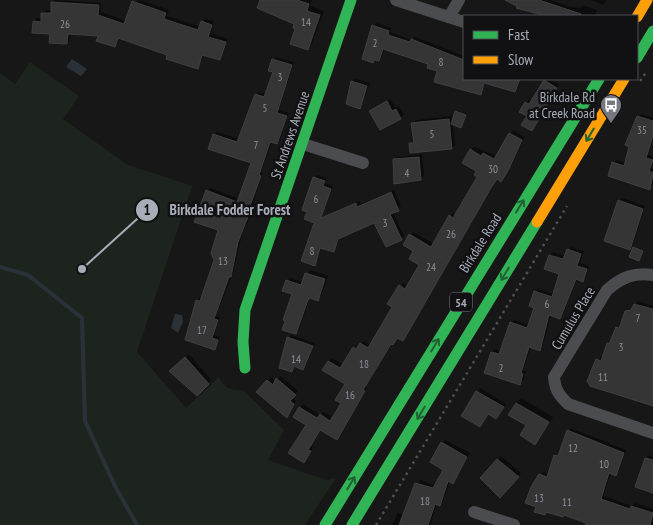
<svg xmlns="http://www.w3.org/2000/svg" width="653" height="525" viewBox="0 0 653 525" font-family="'PT Sans Narrow',sans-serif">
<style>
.green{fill:#1d241e}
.water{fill:#2a3239}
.shadow{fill:#0007}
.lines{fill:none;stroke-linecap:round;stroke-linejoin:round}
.stream{stroke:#2a3239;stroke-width:4}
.building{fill:#353536;stroke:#3f4043}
.path{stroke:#4d4e52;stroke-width:2.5;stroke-dasharray:2.5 4;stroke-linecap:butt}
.street{stroke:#4b4c50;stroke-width:12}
.fast{stroke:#30b455;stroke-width:11}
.slow{stroke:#ff9f0a;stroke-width:11}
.oneway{stroke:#206234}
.labels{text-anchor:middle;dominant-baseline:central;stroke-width:5;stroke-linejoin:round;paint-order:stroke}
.number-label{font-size:11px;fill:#8b8f98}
.shield{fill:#111113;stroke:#7b7e86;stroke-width:1}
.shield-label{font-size:12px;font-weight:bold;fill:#a8adb8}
.poi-label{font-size:14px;fill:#a8adb8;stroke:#111113;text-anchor:end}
.street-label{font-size:14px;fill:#a8adb8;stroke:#111113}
.leader{fill:none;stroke:#a8adb8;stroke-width:2}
.callout-dot{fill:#a8adb8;stroke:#111113;stroke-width:2}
.mark-label{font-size:15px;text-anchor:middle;font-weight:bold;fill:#111}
.callout-label{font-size:15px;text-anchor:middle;font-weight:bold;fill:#a8adb8;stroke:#111113;stroke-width:5;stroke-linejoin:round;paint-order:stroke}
</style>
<rect width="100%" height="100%" fill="#171717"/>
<path class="green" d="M30 62 79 96 63 119 128 165 192 186 137 352 186 408 219 377C224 389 231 390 244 391L284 430 268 460 327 480 336 478 305 525H0V73L15 84Z"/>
<g class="water">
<polygon points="72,59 87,69 81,76 66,67"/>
<polygon points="175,314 182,315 183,322 178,333 171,328"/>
</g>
<g class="shadow">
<polygon points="55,0 101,3 101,12 126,21 133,2 140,0 169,10 167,16 201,27 205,19 214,21 211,33 228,39 220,59 204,54 197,68 169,54 119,37 114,45 100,35 71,33 70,40 67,43 34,22 37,18 42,19 43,13 46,10 52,10 52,3"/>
<polygon points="261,0 312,0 310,6 324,11 312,44 308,49 296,23"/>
<polygon points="505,0 550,0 571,7 580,8 583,5 597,10 595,16 550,16"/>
<polygon points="591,0 607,0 603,5"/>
<polygon points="376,23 391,28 390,32 412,40 415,37 464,56 464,79 521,79 518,88 515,91 486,82 480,93 439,71 430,63 385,48 382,57 373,62 373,26"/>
<polygon points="276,57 294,62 279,110 289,113 280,140 276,143 272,141 261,172 263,173 253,203 255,204 241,238 233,273 216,316 220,317 214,335 220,337 214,348 197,300 200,297 202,298 215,260 220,229 207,191 210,188 240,199 252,162 214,135 217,132 239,139 256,95 259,92 267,94 274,72 273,60"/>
<polygon points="356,79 370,83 360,107 352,82"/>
<polygon points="547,79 559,84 535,126 528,116 521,111 529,99 533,101"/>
<polygon points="390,99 396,108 399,106 404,115 381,129 371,111"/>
<polygon points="458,111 467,114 461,127 453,124 455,145 452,148 410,144 415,140 413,124 416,120 452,116 452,123"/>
<polygon points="641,114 653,118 653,140 648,155 653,156 651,168 653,169 653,185 650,188 613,163 616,160 626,163 638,117"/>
<polygon points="513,130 524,137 512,165 504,177 501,180 498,178 494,183 406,336 398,337 392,343 365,386 367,388 340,436 337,439 321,429 310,446 313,448 306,458 308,424 295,417 300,408 303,404 320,415 324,412 334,418 343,403 346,384 324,370 329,361 332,358 343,365 357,345 359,346 364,341 371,346 394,306 400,286 403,283 408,286 420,264 410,235 413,232 434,244 450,216 453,213 456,215 478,176 471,150 474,147 497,156"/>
<polygon points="422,154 424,175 421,179 395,183 395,160 398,157"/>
<polygon points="317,175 327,178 325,183 333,186 322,217 359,201 361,204 394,190 401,206 393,212 404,236 401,239 375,221 340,237 334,250 322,247 314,264 314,178"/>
<polygon points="622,198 645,206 633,245 629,248 619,201"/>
<polygon points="571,247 584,251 580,263 589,266 586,277 582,280 577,279 563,314 560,318 551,315 543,346 540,349 531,346 523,370 526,371 523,380 520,383 486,372 492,352 495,349 502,351 511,323 514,320 529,325 535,307 535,292 538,289 555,294 561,273 546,269 550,255 553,252 566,256"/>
<polygon points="310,270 328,276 321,296 318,299 310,297 299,330 296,333 293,294 287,281 290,278 303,282"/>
<polygon points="638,301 653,306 653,405 598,360 601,357 603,358 608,344 626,312 634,308"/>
<polygon points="291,335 315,343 306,365 303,368 295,366 291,371 288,338"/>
<polygon points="189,354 211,380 197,394 171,371"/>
<polygon points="280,376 298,391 292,398 296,400 287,416 258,392 271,377 276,382"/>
<polygon points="480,388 506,404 496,418 489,413 480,426 463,415"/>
<polygon points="521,398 553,417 535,443 517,403"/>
<polygon points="571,428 626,450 619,471 616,474 611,473 603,496 632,506 635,503 653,509 653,525 586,525 587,522 565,514 548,511 544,514 537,506 540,475 543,472 550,474 555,456 560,453"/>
<polygon points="445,440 470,453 455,479 450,481 443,501 440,505 437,504 430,525 392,525 398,513 404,515 420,480 436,486 445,469 442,443"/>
<polygon points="649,455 653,457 653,492 636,486"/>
<polygon points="501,456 521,473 500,496 482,478"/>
</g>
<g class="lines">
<polyline class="stream" points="0,267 28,275 82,318 85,421 115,486 137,525"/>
</g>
<g class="building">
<polygon points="260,0 297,0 309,4 307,11 320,15 308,50 290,44 295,29 293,28 294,24 257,8"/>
<polygon points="505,0 539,0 581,14 581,16 546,16 516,8 517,6"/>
<polygon points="132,1 166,13 164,19 198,30 201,21 212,25 208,37 226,42 220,60 202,55 198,69 166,59 167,55 118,38 115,47 96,41 98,36 68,34 67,44 49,43 50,34 32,33 33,21 41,22 41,13 51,13 51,2 99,5 98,15 124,24"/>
<polygon points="372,25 389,31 388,35 410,42 411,39 464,60 464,79 520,79 515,92 484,83 481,95 434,82 437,71 427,68 428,64 383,49 379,61 374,60 373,63 362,59"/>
<polygon points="272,59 292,65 277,113 287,116 277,144 270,142 259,175 261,176 250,206 252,207 238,242 231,277 229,277 214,319 218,320 212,338 218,340 215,350 185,340 196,300 200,301 214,260 211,253 218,230 194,222 206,190 237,202 251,163 208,149 213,134 237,142 255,94 264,97 273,72 268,71"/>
<polygon points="544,80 557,88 532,131 521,125 527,116 519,112 525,102 529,104"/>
<polygon points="351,81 367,86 360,109 346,104"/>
<polygon points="387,101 392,111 396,109 401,119 380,130 369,111"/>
<polygon points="455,111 466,115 461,128 451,124"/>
<polygon points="637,116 653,121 653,136 646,158 653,160 649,171 653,173 650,190 608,176 612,162 624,166 629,147 625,145"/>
<polygon points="449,119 452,149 410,153 409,143 414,143 411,123"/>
<polygon points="509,133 522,140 509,169 501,182 497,179 491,188 403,341 397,338 393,345 391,344 363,390 365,391 337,440 320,430 308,450 311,451 304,463 288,453 306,425 293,417 299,407 317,418 320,414 330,421 341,403 335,400 345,384 322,370 328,361 340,368 353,347 356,349 360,343 368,348 392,307 387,304 399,285 405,289 419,265 409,259 413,251 403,245 409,234 431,247 449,215 453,218 477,177 474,175 476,171 462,163 470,149 481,156 483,153 494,159"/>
<polygon points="419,157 421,180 394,184 393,159"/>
<polygon points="313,177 325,181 323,186 331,189 321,218 356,203 357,207 391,192 399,211 390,214 402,240 386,247 374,223 338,239 334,252 320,248 315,266 301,261 314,223 304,219 307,212 302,210"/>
<polygon points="618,200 643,209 630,250 604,241"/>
<polygon points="633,247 643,251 639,261 629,257"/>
<polygon points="567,249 581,254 577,266 587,269 583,282 576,279 560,319 549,315 540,351 529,347 521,373 523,374 520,385 484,373 491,352 499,354 510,322 527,328 534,308 529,306 534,291 552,297 559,274 544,269 549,255 563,259"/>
<polygon points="305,273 325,279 318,301 310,298 308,300 296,334 282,330 285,321 283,320 292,294 282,291 286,280 301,285"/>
<polygon points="634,304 653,309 653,406 590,386 587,381 596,359 601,361 607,343 609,344 616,327 619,328 625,311 631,310"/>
<polygon points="287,337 313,346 303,370 294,366 292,372 279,368"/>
<polygon points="185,357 209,384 197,396 169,371"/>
<polygon points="276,378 296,395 290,401 294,404 287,418 256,392 267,380 273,385"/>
<polygon points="476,391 504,407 496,419 488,414 480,427 461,416"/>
<polygon points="516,403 549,422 535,445 520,435 526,425 508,415"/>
<polygon points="567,430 624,453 616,476 609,473 601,499 630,509 631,506 653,513 650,525 585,525 586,523 564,515 563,517 546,512 545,515 534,512 536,507 525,503 531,487 539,474 547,477 554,455 558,456"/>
<polygon points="441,442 467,457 453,484 448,481 440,506 435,504 428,525 399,525 415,483 433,488 443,470 430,462"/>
<polygon points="645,458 653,460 653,493 635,487"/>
<polygon points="497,459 519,477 500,498 480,478"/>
</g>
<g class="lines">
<g class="path">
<polyline points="640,81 647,71"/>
<polyline points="376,525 567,206"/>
</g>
<g class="street">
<polyline points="396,0 464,22"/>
<polyline points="449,17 459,0"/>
<polyline points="303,144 363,163"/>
<path d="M653 275C634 272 622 277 607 290L554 377C555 390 559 395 568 404L653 433"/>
<polyline points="474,512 514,525"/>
</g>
<g class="fast">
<polyline points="637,58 653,31"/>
<polyline points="245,368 243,342 245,310 351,0"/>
<polyline points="325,525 599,79"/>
<polyline points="352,525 537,222"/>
</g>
<g class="slow">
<polyline points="637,17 647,0"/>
<polyline points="537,222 624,79"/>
</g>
</g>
<defs><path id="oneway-shaft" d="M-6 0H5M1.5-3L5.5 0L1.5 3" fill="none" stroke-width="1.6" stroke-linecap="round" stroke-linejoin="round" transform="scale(1.25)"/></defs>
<g class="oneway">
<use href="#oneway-shaft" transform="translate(590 135) rotate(121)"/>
<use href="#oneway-shaft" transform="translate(520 206) rotate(-58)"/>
<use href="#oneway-shaft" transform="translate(505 274) rotate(121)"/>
<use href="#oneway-shaft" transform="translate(435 345) rotate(-59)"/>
<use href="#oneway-shaft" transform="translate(421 413) rotate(121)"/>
<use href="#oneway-shaft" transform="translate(351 483) rotate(-59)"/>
</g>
<defs>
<g id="bus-pin" transform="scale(1.125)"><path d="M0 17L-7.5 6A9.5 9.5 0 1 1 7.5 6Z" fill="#757880" stroke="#111113"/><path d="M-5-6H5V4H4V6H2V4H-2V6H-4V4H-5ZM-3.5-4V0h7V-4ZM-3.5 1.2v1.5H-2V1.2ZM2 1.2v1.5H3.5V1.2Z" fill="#fff"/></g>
</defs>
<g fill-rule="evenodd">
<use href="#bus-pin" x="611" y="105"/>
</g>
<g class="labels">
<g class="number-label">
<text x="306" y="22">14</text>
<text x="65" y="24">26</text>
<text x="375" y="43">2</text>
<text x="441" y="62">8</text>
<text x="280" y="77">3</text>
<text x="265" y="108">5</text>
<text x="642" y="130">35</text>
<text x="432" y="134">5</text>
<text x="256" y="145">7</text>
<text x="493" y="169">30</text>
<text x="407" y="173">4</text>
<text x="316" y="199">6</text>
<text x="385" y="223">3</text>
<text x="451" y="234">26</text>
<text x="312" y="251">8</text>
<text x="223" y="261">13</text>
<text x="431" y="267">24</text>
<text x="547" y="304">6</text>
<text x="638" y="318">7</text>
<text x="202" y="330">17</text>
<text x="621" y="347">3</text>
<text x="296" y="359">14</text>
<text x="364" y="364">18</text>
<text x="501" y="368">2</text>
<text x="603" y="377">11</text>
<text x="350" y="395">16</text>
<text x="573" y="448">12</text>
<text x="604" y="464">10</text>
<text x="539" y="498">13</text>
<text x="425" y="501">18</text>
<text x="567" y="502">11</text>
</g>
<rect class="shield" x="450" y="292.5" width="22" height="19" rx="4"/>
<g class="shield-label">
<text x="461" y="302">54</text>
</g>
<g class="poi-label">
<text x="595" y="97">Birkdale Rd<tspan x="595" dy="16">at Creek Road</tspan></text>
</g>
<g class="street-label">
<text transform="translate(290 135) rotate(-71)">St Andrews Avenue</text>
<text transform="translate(480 243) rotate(-58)">Birkdale Road</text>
<text transform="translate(573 318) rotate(-59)">Cumulus Place</text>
</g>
</g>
<path class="leader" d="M82 269L147 210"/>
<g class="callout-dot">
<circle cx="82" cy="269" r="5"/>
<circle cx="147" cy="210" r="12"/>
</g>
<g class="mark-label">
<text x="147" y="215">1</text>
</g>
<g class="callout-label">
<text x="230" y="215">Birkdale Fodder Forest</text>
</g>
<rect x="463" y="15" width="175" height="65" fill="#111113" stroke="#4d4f55"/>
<rect x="473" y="31" width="25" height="8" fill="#30b455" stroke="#4d4f55"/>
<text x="508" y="40" font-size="15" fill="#a8adb8">Fast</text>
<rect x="473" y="56" width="25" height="8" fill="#ff9f0a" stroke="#4d4f55"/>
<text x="508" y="65" font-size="15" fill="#a8adb8">Slow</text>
</svg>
